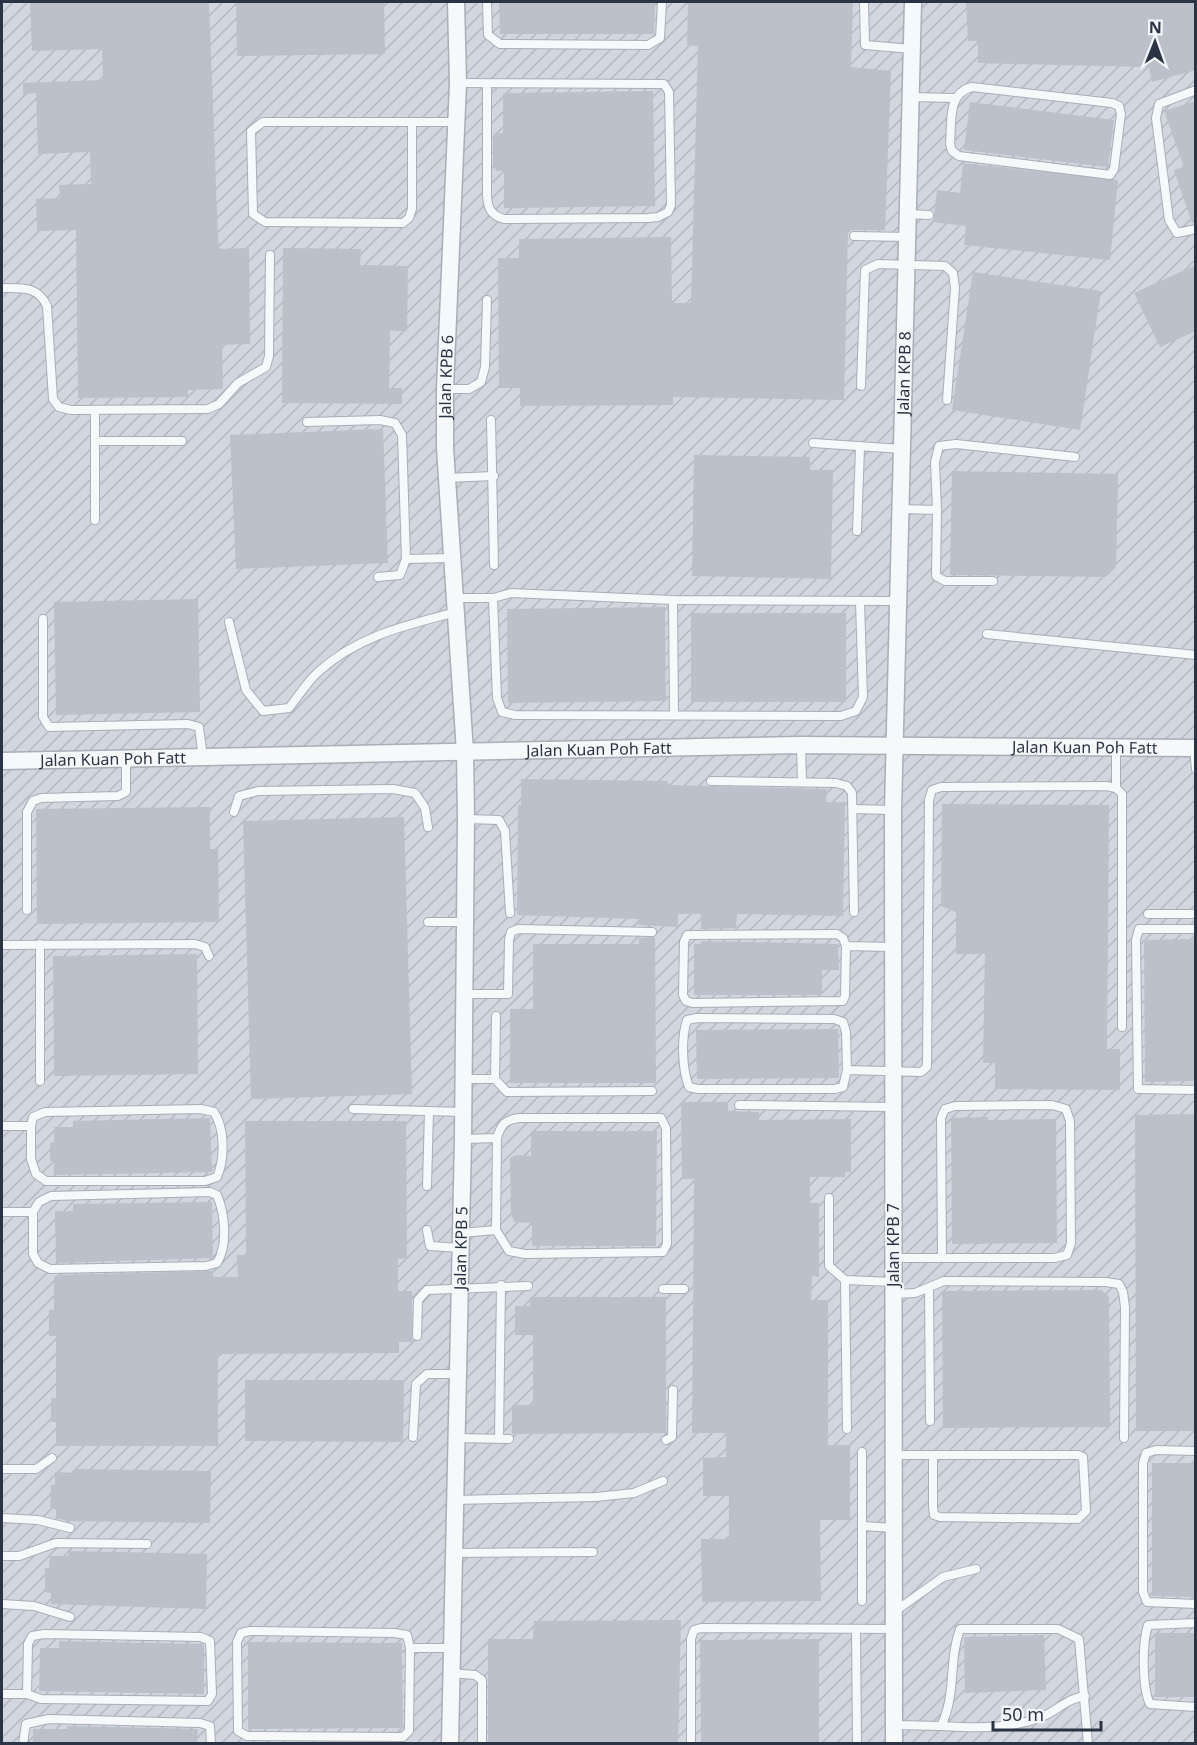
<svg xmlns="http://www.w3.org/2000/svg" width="1197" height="1745" viewBox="0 0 1197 1745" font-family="'Noto Sans',sans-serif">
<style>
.industrial{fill:url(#industrial-furrows)}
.building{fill:#bbc0ca}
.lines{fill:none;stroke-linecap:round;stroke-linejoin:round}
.lane-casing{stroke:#a9aeb7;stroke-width:10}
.street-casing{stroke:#a9aeb7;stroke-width:19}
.lane{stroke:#f7f8fa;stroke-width:8}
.street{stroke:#f7f8fa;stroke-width:16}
.labels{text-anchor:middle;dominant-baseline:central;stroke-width:4.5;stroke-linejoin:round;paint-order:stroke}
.street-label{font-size:16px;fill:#2b3445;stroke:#f4f6f9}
</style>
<defs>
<pattern id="industrial-furrows" width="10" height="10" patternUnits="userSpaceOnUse" patternTransform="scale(1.5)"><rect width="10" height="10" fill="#d2d6de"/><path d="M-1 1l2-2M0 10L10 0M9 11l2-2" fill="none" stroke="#b4b8c0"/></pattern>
</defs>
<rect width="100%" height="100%" fill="#e4e7ec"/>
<polygon class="industrial" points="2,2 1195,2 1195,1743 2,1744"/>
<g class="building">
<polygon points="30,2 209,2 218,238 220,249 249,248 250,344 222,345 223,389 188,390 188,397 78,398 76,230 37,231 36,199 60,198 59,185 91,184 90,152 38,154 36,93 23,94 23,83 103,80 102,49 32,51"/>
<polygon points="236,2 384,2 385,54 237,56"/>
<polygon points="499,2 655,2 654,34 500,34"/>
<polygon points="688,2 853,2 851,67 891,71 885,230 848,230 844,400 673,397 673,405 520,406 520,388 499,388 498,258 519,258 519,239 671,237 672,303 691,303 698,46 687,45"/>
<polygon points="966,2 1196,2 1196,70 1152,82 1149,67 978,63 978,41 968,41"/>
<polygon points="653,91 655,206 504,208 504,171 496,171 493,164 493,139 496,133 503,133 503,93"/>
<polygon points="1196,101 1196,223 1192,223 1174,170 1184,167 1164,111"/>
<polygon points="970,102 1114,120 1108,167 964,150"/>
<polygon points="963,163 1118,180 1110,260 964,245 966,226 933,222 937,190 960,193"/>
<polygon points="283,248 361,249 360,265 408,266 407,331 390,331 389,388 402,388 402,404 282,403"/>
<polygon points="1196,265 1196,331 1160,347 1134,293"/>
<polygon points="973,272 1101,291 1080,430 952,410"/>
<polygon points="383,429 388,563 236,569 230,435"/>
<polygon points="694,455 810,457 810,470 833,470 831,579 692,576"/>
<polygon points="952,471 1118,474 1116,567 1106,577 950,575"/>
<polygon points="198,599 200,712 56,715 54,602"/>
<polygon points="665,607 666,701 508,703 507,609"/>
<rect x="691" y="613" width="155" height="89"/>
<polygon points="521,779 668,781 668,785 827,789 826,802 845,802 843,916 737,914 736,928 701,929 701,914 678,914 678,927 639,925 639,919 517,915 518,805 521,805"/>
<polygon points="942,804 1109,805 1107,1049 1120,1049 1120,1090 995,1089 995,1063 983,1063 985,954 956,954 956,912 941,906"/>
<polygon points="210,807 210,849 218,849 219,922 37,924 36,809"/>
<polygon points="404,817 412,1094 251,1099 243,821"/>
<polygon points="655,937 656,1083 510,1083 510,1009 533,1009 533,944 639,944 639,938"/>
<polygon points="1196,939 1196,1081 1145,1082 1144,940"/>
<polygon points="701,941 838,944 839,970 822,970 822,995 694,995 694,944 701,944"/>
<polygon points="197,954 198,1074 54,1076 53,956"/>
<polygon points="838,1029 839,1078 697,1079 696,1030"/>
<polygon points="681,1102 728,1102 728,1111 759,1112 759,1120 851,1119 851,1172 845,1172 845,1177 810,1177 810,1203 819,1203 819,1277 812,1276 811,1300 828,1300 828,1445 850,1445 850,1520 820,1520 821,1601 702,1602 701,1539 729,1539 729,1496 703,1496 703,1458 726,1457 726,1433 692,1433 694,1179 682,1179"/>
<polygon points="1196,1114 1196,1431 1136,1431 1135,1115"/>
<polygon points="988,1117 988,1120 1056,1119 1057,1243 952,1244 951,1118"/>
<polygon points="210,1118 212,1172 54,1175 54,1161 50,1161 50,1143 54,1142 54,1127 73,1127 73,1121"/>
<polygon points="245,1121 406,1121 407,1258 398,1259 398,1291 412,1291 412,1342 399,1342 399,1353 218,1354 218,1446 56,1446 56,1422 51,1422 51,1398 56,1398 56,1336 49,1336 49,1310 54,1310 54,1278 56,1275 213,1271 213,1277 238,1277 237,1255 246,1255"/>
<polygon points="531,1131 657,1131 656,1246 532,1246 532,1223 515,1222 511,1214 510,1158 516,1155 531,1156"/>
<polygon points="212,1202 213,1258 56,1263 55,1211 73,1211 73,1204"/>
<polygon points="1101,1290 1109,1297 1110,1427 943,1428 942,1291"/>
<polygon points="530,1297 666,1297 666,1433 512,1434 512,1405 533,1405 533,1335 515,1335 515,1306 530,1306"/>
<polygon points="245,1380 404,1380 403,1442 245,1441"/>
<polygon points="1152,1463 1196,1463 1196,1597 1152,1596"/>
<polygon points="74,1469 211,1471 210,1523 67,1521 56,1518 56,1509 50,1509 51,1485 55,1485 55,1472 74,1473"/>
<polygon points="69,1551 207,1554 206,1609 51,1604 51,1593 45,1592 45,1568 49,1568 50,1556 68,1556"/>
<polygon points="681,1620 678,1743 488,1743 488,1639 533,1639 534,1621"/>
<rect x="1155" y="1633" width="41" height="64"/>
<polygon points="1044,1635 1046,1690 965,1693 964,1637"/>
<polygon points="819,1639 819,1743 701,1743 700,1640"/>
<polygon points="59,1641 200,1644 204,1645 204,1694 39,1691 40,1648 59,1648"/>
<polygon points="248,1642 402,1643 403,1728 248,1729"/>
<polygon points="67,1726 198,1729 197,1743 33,1743 33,1729 67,1729"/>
</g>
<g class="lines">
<g class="lane-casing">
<g id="lane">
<polyline points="487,2 488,35 500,44 648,45 660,38 662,2"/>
<polyline points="864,2 865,45 912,49"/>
<path d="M458 83 664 84 669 92 671 205 668 212 658 217 648 218 504 219C491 215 488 209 487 196V84"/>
<path d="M972 87 1112 103 1119 106 1121 114 1114 169 1110 175 1103 174 959 156 952 151 950 144C952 122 947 93 972 87Z"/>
<polyline points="1196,90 1159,104 1156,118 1169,220 1177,233 1196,229"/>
<polyline points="911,97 954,98"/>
<polyline points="412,122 412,209 409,218 403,223 265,222 253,214 251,131 263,122 456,122"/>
<polyline points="908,214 929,215"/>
<polyline points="854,236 908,237"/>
<path d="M2 288C21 288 38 286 47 306L53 399 59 407 71 410 208 409 219 404 238 383 266 367 269 356 270 255"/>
<polyline points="861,386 865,270 878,264 945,266 953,273 955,288 947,400"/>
<polyline points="445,389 469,389 481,382 485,367 487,300"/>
<polyline points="95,410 95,520"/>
<polyline points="491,420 494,565"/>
<polyline points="307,422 380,420 395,423 402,435 406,559"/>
<polyline points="95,441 182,441"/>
<polyline points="813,443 902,449"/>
<polyline points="446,478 494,476"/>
<polyline points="900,509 937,510 935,462 939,446 956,444 1075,457"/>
<polyline points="937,510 936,576 945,581 993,581"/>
<polyline points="857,531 860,448"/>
<polyline points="378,577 400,575 406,559 451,558"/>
<polyline points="454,598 493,598 511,593 673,600 898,601"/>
<polyline points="493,598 497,698 502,712 515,715 841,716 856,711 863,697 860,602"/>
<polyline points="673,600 674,715"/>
<polyline points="43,619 43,717 49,727 188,724 199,727 203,758"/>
<path d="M229 622 246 690 263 711 289 708C298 697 307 682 318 672 358 636 406 625 456 612"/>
<polyline points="987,634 1196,655"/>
<polyline points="801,745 802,782"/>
<polyline points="1116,748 1116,788"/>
<polyline points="1194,748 1196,769"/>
<polyline points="711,781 836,783 847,786 852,793 854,912"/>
<polyline points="853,809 893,810"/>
<polyline points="234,812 239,796 258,791 393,789 415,793 425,808 428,827"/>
<polyline points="466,819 499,820 505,831 510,913"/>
<polyline points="27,910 27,812 33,801 41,798 118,796 126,792 126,760"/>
<polyline points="1148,914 1196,914"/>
<polyline points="428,922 464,922"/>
<polyline points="1196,929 1139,929 1136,940 1138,1089 1196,1090"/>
<polyline points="2,945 195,944 205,947 209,956"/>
<polyline points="846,946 843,938 837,934 687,935 684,942 683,995 686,1001 692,1003 843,1001 845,996 846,946 892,947"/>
<polyline points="464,994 508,994 509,940 511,932 518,929 652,932"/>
<path d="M847 1070 846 1032 843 1022 834 1019 697 1018 687 1020C681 1038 682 1069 689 1087L698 1089H835L843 1087 847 1070 921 1072 927 1067 929 800 932 790 941 787 1106 786 1116 788 1122 794V1027"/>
<polyline points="464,1079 495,1079 496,1016"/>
<polyline points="495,1079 507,1092 652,1091"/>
<polyline points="40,1081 40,944"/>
<polyline points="739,1105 893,1107"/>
<polyline points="353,1109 463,1112"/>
<path d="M2 1126H31L33 1117 45 1112 201 1109 214 1112C225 1129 225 1158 217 1177L205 1181H46L36 1174 31 1159V1126"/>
<path d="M463 1139 497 1138C501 1124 505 1120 519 1118H661L666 1128 667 1244 663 1252 525 1254 509 1251 496 1230 497 1138"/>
<polyline points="427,1186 429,1111"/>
<path d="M210 1192 217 1195C225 1214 228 1245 217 1263L206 1266 50 1269 38 1263 33 1254V1212L39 1202 51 1196Z"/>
<polyline points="829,1198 829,1266 845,1280 893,1282"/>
<polyline points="2,1212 33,1212"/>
<polyline points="427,1230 430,1246 461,1248"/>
<polyline points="461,1233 496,1230"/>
<polyline points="893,1258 1054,1258 1067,1255 1071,1243 1070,1121 1066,1109 1052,1105 955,1106 945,1109 941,1118 942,1257"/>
<polyline points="845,1280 847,1429"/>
<polyline points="929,1288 930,1421"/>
<polyline points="663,1289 684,1289"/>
<polyline points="893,1294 915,1293 944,1281 1106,1282 1119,1284 1123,1292 1125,1307 1124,1438"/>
<polyline points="417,1336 418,1300 427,1290 528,1286"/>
<polyline points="413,1437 416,1384 427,1374 457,1374"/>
<polyline points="456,1438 509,1439"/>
<polyline points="499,1439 501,1285"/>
<polyline points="666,1440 672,1437 673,1390"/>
<polyline points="1196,1451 1156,1450 1146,1453 1143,1463 1143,1592 1147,1602 1196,1604"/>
<polyline points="862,1452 862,1601"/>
<polyline points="893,1455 1078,1455 1083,1457 1086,1511 1078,1519 940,1517 934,1515 933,1507 933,1456"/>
<polyline points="2,1469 36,1469 52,1458"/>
<polyline points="454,1500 596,1497 634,1493 663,1481"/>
<polyline points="2,1518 38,1520 70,1528"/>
<polyline points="863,1526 894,1528"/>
<polyline points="453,1553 593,1552"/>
<polyline points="2,1556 19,1556 56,1543 147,1544"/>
<polyline points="2,1604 34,1606 70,1617"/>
<polyline points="894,1612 943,1577 976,1569"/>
<path d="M1196 1623 1148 1625C1142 1643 1142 1688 1150 1704L1196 1707"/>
<polyline points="856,1629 857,1744"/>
<polyline points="410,1648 407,1635 394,1633 250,1631 241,1633 237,1642 238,1731 247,1736 403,1737 409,1731 410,1648 451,1648"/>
<polyline points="450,1673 475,1675 482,1680 482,1744"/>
<polyline points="2,1694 27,1694 28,1644 32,1636 44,1634 201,1637 210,1641 212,1694 208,1701 41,1699 27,1694"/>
<path d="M894 1725 941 1726C957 1693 948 1662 960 1629H1058L1079 1639 1088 1744"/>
<path d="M941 1726C975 1728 1016 1730 1048 1714 1063 1706 1067 1699 1085 1696"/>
<polyline points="23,1744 26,1724 49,1719 200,1723 210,1726 211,1744"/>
<polyline points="691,1744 691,1639 694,1630 701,1628 894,1629"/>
</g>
</g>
<g class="street-casing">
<g id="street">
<path id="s1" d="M2 761 801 745 1196 748"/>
<path id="s2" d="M450 1744 463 1139 466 819 465 752 445 448V389L458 83 456 2"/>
<path id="s3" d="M894 1744 893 810 913 2"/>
</g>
</g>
<use href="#lane" class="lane"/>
<use href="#street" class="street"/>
</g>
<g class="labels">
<g class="street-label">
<text stroke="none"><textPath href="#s3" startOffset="1371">Jalan KPB 8</textPath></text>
<text stroke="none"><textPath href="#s2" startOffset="1368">Jalan KPB 6</textPath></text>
<text stroke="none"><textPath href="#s1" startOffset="1083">Jalan Kuan Poh Fatt</textPath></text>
<text stroke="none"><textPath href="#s1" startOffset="597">Jalan Kuan Poh Fatt</textPath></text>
<text stroke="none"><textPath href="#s1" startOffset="111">Jalan Kuan Poh Fatt</textPath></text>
<text transform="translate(893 1245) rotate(-90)">Jalan KPB 7</text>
<text stroke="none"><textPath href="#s2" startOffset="496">Jalan KPB 5</textPath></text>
</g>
</g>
<rect width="1197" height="1745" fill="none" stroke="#2b3445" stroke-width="6"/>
<g transform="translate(1155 42) rotate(1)" stroke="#f4f6f9" stroke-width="4.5" paint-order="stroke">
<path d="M0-4.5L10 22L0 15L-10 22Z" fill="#2b3445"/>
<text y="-9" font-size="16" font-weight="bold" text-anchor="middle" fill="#2b3445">N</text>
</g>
<path d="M993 1721v9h108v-9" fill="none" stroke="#2b3445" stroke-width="3"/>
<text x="1002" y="1721" font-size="18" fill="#2b3445" stroke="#f4f6f9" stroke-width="4.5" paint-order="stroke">50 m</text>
</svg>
